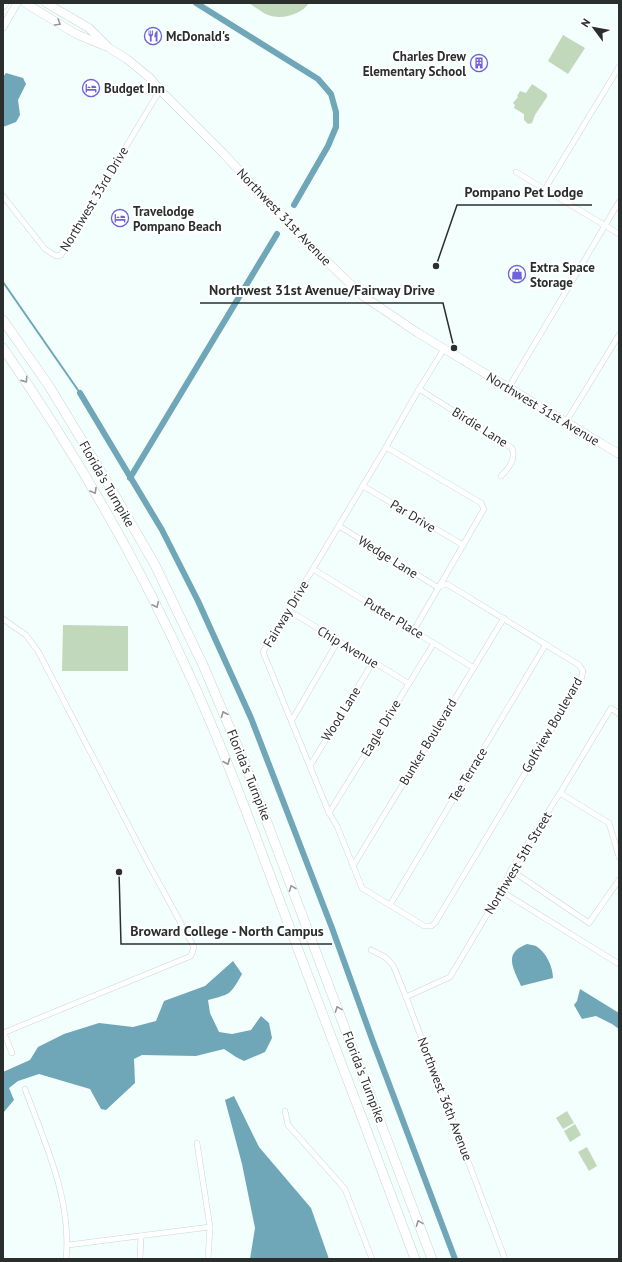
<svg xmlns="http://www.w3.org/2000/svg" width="622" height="1262" viewBox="0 0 622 1262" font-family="'PT Sans',sans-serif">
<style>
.green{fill:#c2d8bb}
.water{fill:#6fa6b8}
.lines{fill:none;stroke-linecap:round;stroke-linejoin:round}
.stream{stroke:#6fa6b8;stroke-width:2}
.canal{stroke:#6fa6b8;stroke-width:6}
.minor-casing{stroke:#c8d7d4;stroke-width:6}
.secondary-casing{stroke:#c8d7d4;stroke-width:8}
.primary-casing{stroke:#c8d7d4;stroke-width:9}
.motorway-casing{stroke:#c8d7d4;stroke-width:10}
.minor{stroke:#fff;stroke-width:5}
.secondary{stroke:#fff;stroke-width:7}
.primary{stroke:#fff;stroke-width:8}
.motorway{stroke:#fff;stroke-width:9}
.oneway{stroke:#949796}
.labels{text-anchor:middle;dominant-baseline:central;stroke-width:4;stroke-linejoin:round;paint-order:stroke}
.poi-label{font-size:13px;font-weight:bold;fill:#2a2f2e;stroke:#fff;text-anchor:start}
.street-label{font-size:13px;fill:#2a2f2e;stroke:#fff}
.leader{fill:none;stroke:#2a2f2e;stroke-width:1.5}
.callout-dot{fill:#2a2f2e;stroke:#fff;stroke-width:1.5}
.callout-label{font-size:14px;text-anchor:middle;font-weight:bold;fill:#2a2f2e;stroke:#fff;stroke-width:4;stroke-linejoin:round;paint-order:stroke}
</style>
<rect width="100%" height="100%" fill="#f3fffc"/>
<g class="green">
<path d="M249 3H309C301 15 281 20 268 15 261 12 255 7 249 3Z"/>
<polygon points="563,35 585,48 568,74 548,61"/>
<polygon points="532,84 547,94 547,97 535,115 532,123 528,124 524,120 524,114 514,108 515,105 513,103 518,97 517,96 520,91 526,93"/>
<polygon points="63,625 128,626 128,671 62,671"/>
<polygon points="567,1111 574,1123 563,1129 556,1118"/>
<polygon points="575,1124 581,1135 570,1142 564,1131"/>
<polygon points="587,1147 597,1166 589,1171 578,1152"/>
</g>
<g class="water">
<polygon points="6,73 23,78 26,84 18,100 20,115 16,122 3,127 3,77"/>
<path d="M527 944C530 945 534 945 536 946 546 952 553 967 553 978L521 986C513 968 503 953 527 944Z"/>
<path d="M233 961 242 974C230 995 231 994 208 1000L210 1013 219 1032 232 1034 251 1030 261 1016 269 1023 272 1038 265 1052 244 1061 236 1057 224 1049 196 1056 142 1055 134 1059 135 1083 106 1110 101 1109 90 1089 39 1074 18 1081 9 1088 14 1100 3 1113V1072L30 1060 38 1047 64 1034 99 1023 133 1027 156 1021 164 1001 205 986Z"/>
<polygon points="580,989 619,1013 619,1029 612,1024 596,1016 582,1019 574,1005 577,1001"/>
<polygon points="234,1096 259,1147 311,1208 329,1259 250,1259 255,1228 242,1164 225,1100"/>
</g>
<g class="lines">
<polyline class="stream" points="3,282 80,393"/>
<g class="canal">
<polyline points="196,3 318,79 331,94 336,112 336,127 328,146 294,205"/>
<polyline points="80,393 162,530 198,601 251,718 332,928 372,1039 455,1259"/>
<polyline points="130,478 277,234"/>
</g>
<g class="minor-casing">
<g id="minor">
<polyline points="516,172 619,234"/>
<polyline points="545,189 619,67"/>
<polyline points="3,196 45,249 56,256 61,255 160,90"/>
<polyline points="509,387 619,202"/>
<path d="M419 389 512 448C516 460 509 468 501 476"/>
<polyline points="566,422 619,335"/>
<polyline points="386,447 481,503 484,509 414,630"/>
<polyline points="363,486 463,545"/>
<polyline points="339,526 437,587 447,584 579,665 583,671 581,680 435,923 431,926 424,926 362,888 337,826 329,813 263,652 386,447 419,389 444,349"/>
<polyline points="313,569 474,668"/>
<polyline points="288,610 408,683"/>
<polyline points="3,619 26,635 38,651 148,863 194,947 191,956 3,1033"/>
<polyline points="292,720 338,641"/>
<polyline points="310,766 373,662"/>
<polyline points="560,793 609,823 619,857"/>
<polyline points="329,813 434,643"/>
<polyline points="353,866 504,618"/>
<polyline points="511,870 589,923 619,880"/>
<polyline points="501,891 619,964"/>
<polyline points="390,905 546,644"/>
<polyline points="371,950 385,957 393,965 406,997 505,1259"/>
<polyline points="406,997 450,977 501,891 511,870 560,793 611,708 619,714"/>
<polyline points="4,1033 12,1053"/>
<path d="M25 1089C45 1143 72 1200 66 1259"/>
<polyline points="285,1111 288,1125 345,1189 372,1259"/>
<polyline points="197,1143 210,1227 208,1259"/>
<polyline points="68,1245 210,1227"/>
<polyline points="140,1259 141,1236"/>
</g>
</g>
<g class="secondary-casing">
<g id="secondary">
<polyline points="3,6 5,3"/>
<polyline points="3,27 17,3"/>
</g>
</g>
<g class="primary-casing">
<g id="primary">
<polyline points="25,3 76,34 105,46"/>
<polyline points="46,3 89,28 109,48 127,59 150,78 160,90 223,153 298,234 363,296 418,333 619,454"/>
</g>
</g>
<g class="motorway-casing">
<g id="motorway">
<polyline points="3,320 49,386 106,480 155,565 203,665 245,764 432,1259"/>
<path d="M3 348C75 452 138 561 190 676 226 754 255 835 285 915 329 1030 372 1144 415 1259"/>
</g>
</g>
<use href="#minor" class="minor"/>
<use href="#secondary" class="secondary"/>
<use href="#primary" class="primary"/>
<use href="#motorway" class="motorway"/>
</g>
<defs><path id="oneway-chevron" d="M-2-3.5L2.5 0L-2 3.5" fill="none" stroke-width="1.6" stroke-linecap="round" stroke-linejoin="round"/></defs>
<g class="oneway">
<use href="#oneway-chevron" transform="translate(58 23) rotate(31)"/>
<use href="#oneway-chevron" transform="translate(25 380) rotate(55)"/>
<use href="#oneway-chevron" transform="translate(94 491) rotate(60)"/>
<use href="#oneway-chevron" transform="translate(156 605) rotate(64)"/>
<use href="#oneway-chevron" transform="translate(224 714) rotate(-113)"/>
<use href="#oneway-chevron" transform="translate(227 762) rotate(67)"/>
<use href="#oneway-chevron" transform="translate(292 888) rotate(-111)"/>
<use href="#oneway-chevron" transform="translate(338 1009) rotate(-111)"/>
<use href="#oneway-chevron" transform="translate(419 1223) rotate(-111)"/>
</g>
<defs>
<g id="restaurant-ring" transform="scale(0.9)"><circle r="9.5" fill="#fff" stroke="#6e62dd" stroke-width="1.5"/><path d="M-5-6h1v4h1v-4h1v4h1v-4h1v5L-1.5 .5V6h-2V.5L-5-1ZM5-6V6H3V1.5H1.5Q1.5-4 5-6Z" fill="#6e62dd"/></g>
<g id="building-ring" transform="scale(0.9)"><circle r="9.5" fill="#fff" stroke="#6e62dd" stroke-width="1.5"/><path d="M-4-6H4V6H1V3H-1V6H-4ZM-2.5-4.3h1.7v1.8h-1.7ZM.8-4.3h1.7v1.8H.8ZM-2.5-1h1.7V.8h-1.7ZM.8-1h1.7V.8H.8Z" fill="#6e62dd"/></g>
<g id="hotel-ring" transform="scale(0.9)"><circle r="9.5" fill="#fff" stroke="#6e62dd" stroke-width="1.5"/><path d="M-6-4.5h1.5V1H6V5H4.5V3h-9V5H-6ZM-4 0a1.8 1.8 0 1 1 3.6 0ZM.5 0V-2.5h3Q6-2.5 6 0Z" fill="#6e62dd"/></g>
<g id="shop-ring" transform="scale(0.9)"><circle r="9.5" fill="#fff" stroke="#6e62dd" stroke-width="1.5"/><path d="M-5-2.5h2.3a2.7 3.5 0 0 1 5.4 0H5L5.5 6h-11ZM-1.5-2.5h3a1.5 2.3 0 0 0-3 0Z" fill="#6e62dd"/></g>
</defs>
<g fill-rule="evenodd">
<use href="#restaurant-ring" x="153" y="36"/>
<use href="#building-ring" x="479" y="63"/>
<use href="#hotel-ring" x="91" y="88"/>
<use href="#hotel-ring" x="120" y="218"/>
<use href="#shop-ring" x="517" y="274"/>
</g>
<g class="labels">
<g class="poi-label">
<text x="166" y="36">McDonald's</text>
<text x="466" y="56" text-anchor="end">Charles Drew<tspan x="466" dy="15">Elementary School</tspan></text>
<text x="104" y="88">Budget Inn</text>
<text x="133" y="211">Travelodge<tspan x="133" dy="15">Pompano Beach</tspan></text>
<text x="530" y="267">Extra Space<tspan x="530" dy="15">Storage</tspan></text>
</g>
<g class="street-label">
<text transform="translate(94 199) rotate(-59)">Northwest 33rd Drive</text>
<text transform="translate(284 217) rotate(46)">Northwest 31st Avenue</text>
<text transform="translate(543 409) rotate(31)">Northwest 31st Avenue</text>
<text transform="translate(480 427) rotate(32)">Birdie Lane</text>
<text transform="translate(107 484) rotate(60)">Florida's Turnpike</text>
<text transform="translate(413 516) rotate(31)">Par Drive</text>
<text transform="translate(388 557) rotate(32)">Wedge Lane</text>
<text transform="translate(286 614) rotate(-59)">Fairway Drive</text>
<text transform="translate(394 618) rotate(31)">Putter Place</text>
<text transform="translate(348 647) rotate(31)">Chip Avenue</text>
<text transform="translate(341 714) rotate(-58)">Wood Lane</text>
<text transform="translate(552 725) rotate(-60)">Golfview Boulevard</text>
<text transform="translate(381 728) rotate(-59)">Eagle Drive</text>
<text transform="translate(428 742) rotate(-59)">Bunker Boulevard</text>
<text transform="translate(249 775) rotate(68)">Florida's Turnpike</text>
<text transform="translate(468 775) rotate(-59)">Tee Terrace</text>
<text transform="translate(518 863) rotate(-59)">Northwest 5th Street</text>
<text transform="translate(364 1077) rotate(69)">Florida's Turnpike</text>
<text transform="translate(445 1099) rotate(69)">Northwest 36th Avenue</text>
</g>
</g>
<path class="leader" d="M436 266L457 205H592M454 348L443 303H200M119 872L121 944H332"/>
<g class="callout-dot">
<circle cx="436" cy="266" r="4"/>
<circle cx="454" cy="348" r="4"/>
<circle cx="119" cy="872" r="4"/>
</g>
<g class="callout-label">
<text x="524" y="197">Pompano Pet Lodge</text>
<text x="322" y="295">Northwest 31st Avenue/Fairway Drive</text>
<text x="227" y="936">Broward College - North Campus</text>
</g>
<rect width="622" height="1262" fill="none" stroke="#2a2f2e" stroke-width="8"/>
<g transform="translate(594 28) rotate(302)" stroke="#ffffff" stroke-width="3" paint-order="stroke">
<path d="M0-3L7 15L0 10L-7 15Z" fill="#2a2f2e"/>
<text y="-6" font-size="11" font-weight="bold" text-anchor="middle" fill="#2a2f2e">N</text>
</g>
</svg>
